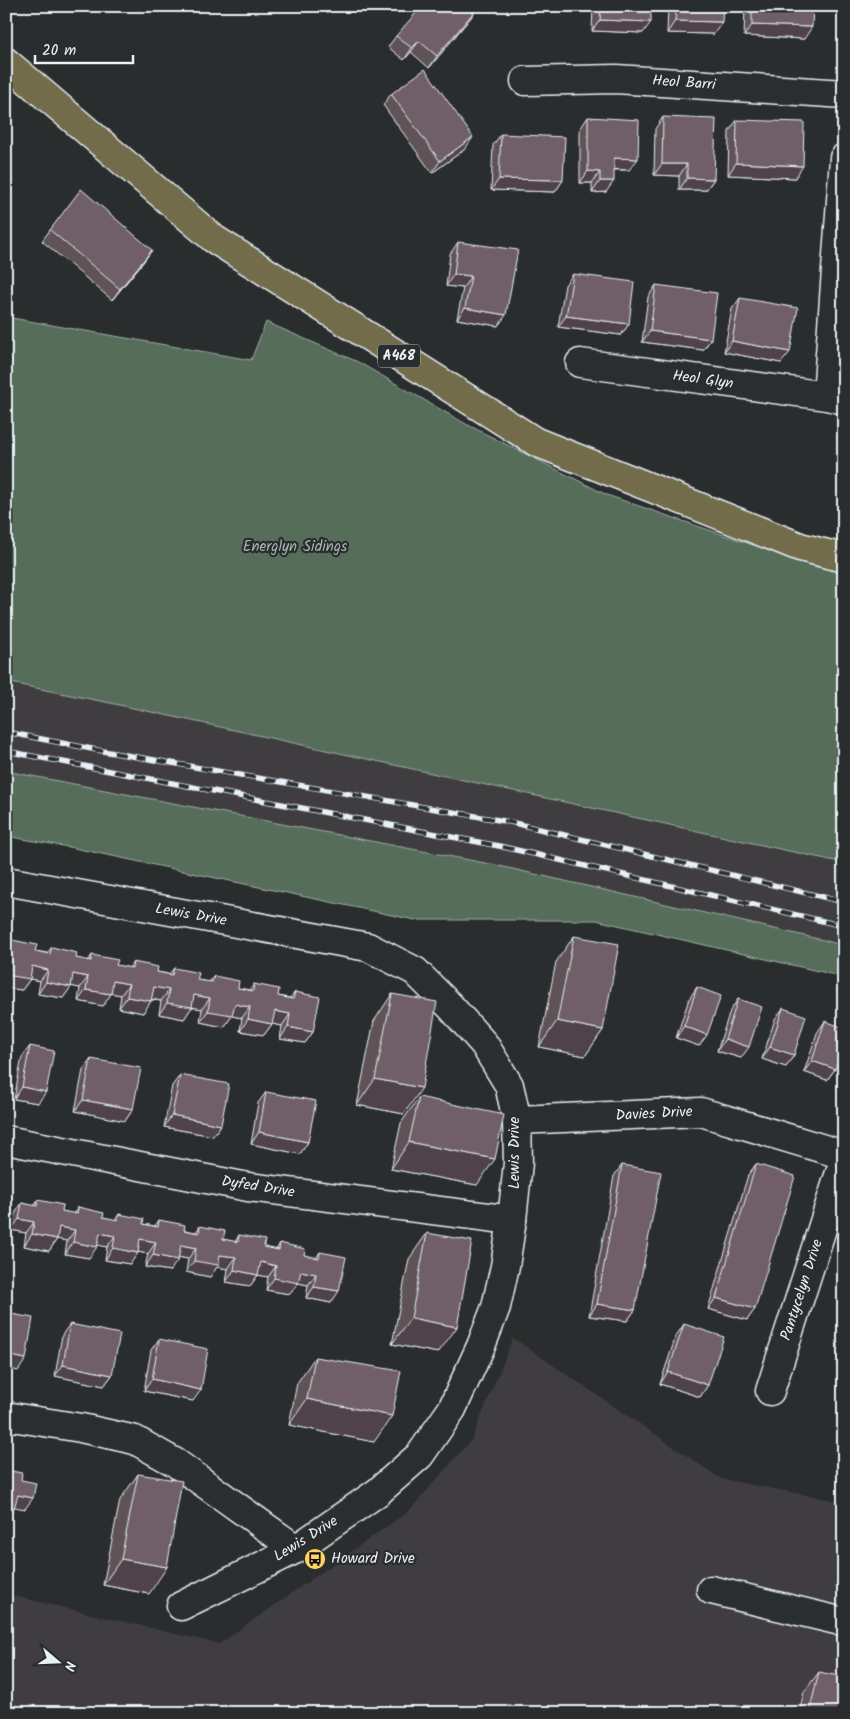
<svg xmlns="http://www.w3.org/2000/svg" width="850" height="1719" viewBox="0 0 850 1719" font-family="Kalam,sans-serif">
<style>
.built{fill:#3f3c3f}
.green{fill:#566d5a;stroke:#9fafa9}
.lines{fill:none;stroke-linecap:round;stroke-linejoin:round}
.minor-casing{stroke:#e8f1f8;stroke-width:31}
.primary-casing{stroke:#e8f1f8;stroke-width:31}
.minor{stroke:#2a2d2e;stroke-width:28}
.primary{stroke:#736c4b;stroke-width:28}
.rail-casing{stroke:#e8f1f8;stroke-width:5.5}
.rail{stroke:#2a2d2e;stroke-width:4;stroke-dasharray:11;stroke-linecap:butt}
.wall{fill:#615259;stroke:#e8f1f8}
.shaded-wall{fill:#4f4248;stroke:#e8f1f8}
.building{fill:#715f67;stroke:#e8f1f8}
.labels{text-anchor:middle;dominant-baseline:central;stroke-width:4.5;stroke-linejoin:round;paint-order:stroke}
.shield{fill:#2a2d2e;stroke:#afb6bb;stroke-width:1}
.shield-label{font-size:14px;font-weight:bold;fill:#e8f1f8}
.street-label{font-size:15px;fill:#e8f1f8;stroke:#2a2d2e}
.park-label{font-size:15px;fill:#a6b6b1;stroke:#2a2d2e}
.poi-label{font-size:15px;fill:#e8f1f8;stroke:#2a2d2e;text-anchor:start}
</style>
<rect width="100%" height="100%" fill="#2a2d2e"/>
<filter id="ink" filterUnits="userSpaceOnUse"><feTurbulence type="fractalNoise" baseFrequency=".02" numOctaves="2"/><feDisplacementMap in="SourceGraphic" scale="10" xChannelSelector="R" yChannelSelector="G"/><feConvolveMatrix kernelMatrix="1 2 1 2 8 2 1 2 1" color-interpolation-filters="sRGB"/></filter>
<g filter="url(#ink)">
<g class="built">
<polygon points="6,682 110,703 844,863 844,977 596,920 6,802"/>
<polygon points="513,1338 721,1479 844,1502 844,1713 6,1713 6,1594 219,1644 409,1511 472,1439"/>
</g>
<g class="green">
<polygon points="6,317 251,360 266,322 358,362 466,424 607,495 817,567 844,574 844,863 110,703 6,682"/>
<polygon points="6,771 495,865 827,941 844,946 844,977 596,920 415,920 74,848 6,836"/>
</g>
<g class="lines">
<g class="minor-casing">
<g id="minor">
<polyline points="525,81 616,79 844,94"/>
<polyline points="580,363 827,396 844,400"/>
<polyline points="827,396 844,158"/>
<polyline points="6,881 368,947 415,971 450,1006 484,1044 509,1085 517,1120 518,1163 512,1220 505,1266 496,1307 481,1346 452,1409 420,1455 378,1492 296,1549 181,1606"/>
<polyline points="517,1120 701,1112 844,1155"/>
<polyline points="6,1140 248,1187 512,1220"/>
<polyline points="770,1391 844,1160"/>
<polyline points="6,1416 81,1428 135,1440 176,1463 296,1549"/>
<polyline points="711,1590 844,1622"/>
</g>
</g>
<g class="primary-casing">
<polyline id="primary" points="6,62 214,239 536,442 800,547 844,558"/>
</g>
<use href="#minor" class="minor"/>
<use href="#primary" class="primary"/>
<g class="rail-casing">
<g id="rail">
<polyline points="6,732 97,750 510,822 844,902"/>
<polyline points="6,751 499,846 844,926"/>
</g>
</g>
<use href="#rail" class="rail"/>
</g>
<g class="wall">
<polygon points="593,6 651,6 643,33 592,31"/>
<polygon points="668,6 723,6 714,34 667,33"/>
<polygon points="745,6 813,6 804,39 744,36"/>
<polygon points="472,16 429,68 411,52 404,60 388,47 396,36"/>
<polygon points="391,94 465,149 432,173 383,105"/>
<polygon points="588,117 629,170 614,170 606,192 592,193 592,183 580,183 580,129"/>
<polygon points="663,117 714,179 706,190 679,190 679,176 654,175 655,129"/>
<polygon points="737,120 795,178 728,175 729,131"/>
<polygon points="501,134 563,180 555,192 491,190 493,145"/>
<polygon points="50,230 152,250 144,261 112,300 42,241"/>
<polygon points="458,242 498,326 457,319 463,288 446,286 450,254"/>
<polygon points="573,274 629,324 621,335 558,327 565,285"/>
<polygon points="656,285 711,339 703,350 642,342 648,297"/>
<polygon points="740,298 781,363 724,352 732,309"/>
<polygon points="574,936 603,1030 585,1056 539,1047 556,962"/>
<polygon points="12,940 35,951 47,953 52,947 76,958 88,961 92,955 116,965 129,968 133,962 157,972 169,974 174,968 197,980 209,982 214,976 238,988 250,990 254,984 278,996 290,998 295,992 313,1032 305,1043 280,1039 282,1026 272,1024 264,1035 240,1031 242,1018 232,1016 224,1027 200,1022 202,1009 192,1007 184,1019 159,1014 161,1001 152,1000 151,1001 143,1013 119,1008 121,995 111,993 103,1006 78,1001 80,988 71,986 63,998 38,994 40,981 30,979 22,990 6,988 6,945 7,946"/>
<polygon points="697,987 699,1046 676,1038 689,999"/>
<polygon points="392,994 404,1114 357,1105 374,1021"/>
<polygon points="738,999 741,1058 717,1051 730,1011"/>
<polygon points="783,1008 794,1055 786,1067 762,1059 775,1019"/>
<polygon points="825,1021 835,1069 827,1080 804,1072 817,1033"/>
<polygon points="30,1046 38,1103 14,1099 22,1057"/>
<polygon points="91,1059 133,1109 125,1121 75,1111 83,1070"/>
<polygon points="180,1075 221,1125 213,1136 164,1127 172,1086"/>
<polygon points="266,1092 308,1142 300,1154 251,1144 258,1103"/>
<polygon points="419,1097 477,1185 391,1169 401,1123"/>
<polygon points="756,1164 755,1309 747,1320 708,1309 748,1175"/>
<polygon points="622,1165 635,1310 627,1321 589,1316 614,1176"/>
<polygon points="38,1200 62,1211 74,1214 78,1207 103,1217 115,1220 119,1214 143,1224 155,1226 159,1220 184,1230 196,1232 200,1226 223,1239 235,1242 239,1235 264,1247 276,1250 280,1243 304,1255 316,1258 320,1252 331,1303 306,1298 308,1285 298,1283 290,1294 266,1290 268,1277 258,1275 250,1286 226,1282 228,1269 217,1267 210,1277 186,1272 188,1259 178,1257 170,1271 145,1267 148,1254 138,1252 130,1264 105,1260 107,1247 97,1245 89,1258 65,1254 67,1241 57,1239 49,1251 24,1246 26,1233 11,1230 14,1215 22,1203 34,1206"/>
<polygon points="427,1233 438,1353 392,1344 409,1259"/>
<polygon points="70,1324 112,1375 104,1386 55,1376 62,1335"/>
<polygon points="684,1324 708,1385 700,1397 660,1384 676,1336"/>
<polygon points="159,1339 193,1401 144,1391 151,1350"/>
<polygon points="315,1357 374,1442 289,1425 297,1383"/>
<polygon points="138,1474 149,1594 103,1585 120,1500"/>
<polygon points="819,1672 844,1713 799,1713 804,1692"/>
</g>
<g class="shaded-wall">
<polygon points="479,6 472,16 429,68 437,56"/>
<polygon points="499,6 563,6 561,9 497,9"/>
<polygon points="600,20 651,22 643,33 592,31"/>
<polygon points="675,21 722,22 714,34 667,33"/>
<polygon points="752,25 812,27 804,39 744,36"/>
<polygon points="419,41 411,52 404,60 412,48"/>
<polygon points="473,137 465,149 432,173 440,161"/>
<polygon points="614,158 638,159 629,170 606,169"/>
<polygon points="736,163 803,166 795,178 728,175"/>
<polygon points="662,164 687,164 679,176 654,175"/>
<polygon points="588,171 600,172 592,183 580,183"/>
<polygon points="687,178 714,179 706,190 679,190"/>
<polygon points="499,179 563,180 555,192 491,190"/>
<polygon points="600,181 614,181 606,192 592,193"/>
<polygon points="152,250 144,261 112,300 120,289"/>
<polygon points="454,274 471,276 463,288 446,286"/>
<polygon points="465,308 506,315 498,326 457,319"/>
<polygon points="566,316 629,324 621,335 558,327"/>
<polygon points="650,331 711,339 703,350 642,342"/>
<polygon points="732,341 790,352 781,363 724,352"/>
<polygon points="32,966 48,970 40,981 30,979 22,990 6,988 6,975"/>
<polygon points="73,974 88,977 80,988 65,985"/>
<polygon points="113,981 129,984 121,995 105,992"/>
<polygon points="46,982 71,987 63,998 38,994"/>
<polygon points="154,987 169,990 161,1001 146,998"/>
<polygon points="86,990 111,994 103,1006 78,1001"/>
<polygon points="194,995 210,998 202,1009 192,1007 184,1019 159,1014 167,1003"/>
<polygon points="127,997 151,1001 143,1013 119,1008"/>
<polygon points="235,1004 250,1007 242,1018 232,1016 224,1027 200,1022 208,1011"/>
<polygon points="275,1011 290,1014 282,1026 267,1023"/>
<polygon points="248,1019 272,1024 264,1035 240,1031"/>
<polygon points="557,1021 603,1030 585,1056 539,1047"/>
<polygon points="684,1026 707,1035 699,1046 676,1038"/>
<polygon points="288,1027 313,1032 305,1043 280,1039"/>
<polygon points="725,1039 749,1047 741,1058 717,1051"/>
<polygon points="770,1047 794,1055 786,1067 762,1059"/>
<polygon points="812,1061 835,1069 827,1080 804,1072"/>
<polygon points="375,1079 422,1088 404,1114 357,1105"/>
<polygon points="22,1087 46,1092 38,1103 14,1099"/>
<polygon points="83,1100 133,1109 125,1121 75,1111"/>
<polygon points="172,1115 221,1125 213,1136 164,1127"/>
<polygon points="259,1132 308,1142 300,1154 251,1144"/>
<polygon points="409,1142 495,1159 477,1185 391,1169"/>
<polygon points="19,1219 34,1222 26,1233 11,1230"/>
<polygon points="59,1227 75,1230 67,1241 51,1238"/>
<polygon points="100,1233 115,1236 107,1247 92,1244"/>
<polygon points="32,1234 57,1239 49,1251 24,1246"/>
<polygon points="140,1239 156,1242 148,1254 132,1251"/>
<polygon points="73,1242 97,1247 89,1258 65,1254"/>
<polygon points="181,1245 196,1248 188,1259 173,1256"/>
<polygon points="113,1248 138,1253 130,1264 105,1260"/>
<polygon points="153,1255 178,1260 170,1271 145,1267"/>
<polygon points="220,1255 236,1257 228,1269 217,1267 210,1277 186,1272 194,1261"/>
<polygon points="261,1262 276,1266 268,1277 253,1274"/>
<polygon points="234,1270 258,1275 250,1286 226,1282"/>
<polygon points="301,1271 316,1274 308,1285 298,1283 290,1294 266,1290 274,1278"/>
<polygon points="314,1287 339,1291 331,1303 306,1298"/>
<polygon points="716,1298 755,1309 747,1320 708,1309"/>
<polygon points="597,1304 635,1310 627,1321 589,1316"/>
<polygon points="411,1318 457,1327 438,1353 392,1344"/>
<polygon points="6,1355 26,1359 18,1371 6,1368"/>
<polygon points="63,1365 112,1375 104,1386 55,1376"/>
<polygon points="668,1372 708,1385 700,1397 660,1384"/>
<polygon points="152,1379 201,1390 193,1401 144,1391"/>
<polygon points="307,1399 392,1416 374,1442 289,1425"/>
<polygon points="18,1495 33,1498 25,1509 10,1506"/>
<polygon points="6,1506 14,1508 6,1519"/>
<polygon points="121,1559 167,1567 149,1594 103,1585"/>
</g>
<g class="building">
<polygon points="422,6 479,6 437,56 419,41 412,48 396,36"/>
<polygon points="601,6 651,6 651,22 600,20"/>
<polygon points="676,6 723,6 722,22 675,21"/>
<polygon points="752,6 813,6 812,27 752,25"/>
<polygon points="425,69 473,137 440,161 391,94"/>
<polygon points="588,117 639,120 638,159 614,158 614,181 600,181 600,172 588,171"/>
<polygon points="663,117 716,119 714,179 687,178 687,164 662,164"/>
<polygon points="737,120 804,122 803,166 736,163"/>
<polygon points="501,134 565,137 563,180 499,179"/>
<polygon points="81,189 152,250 120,289 50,230"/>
<polygon points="458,242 518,250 506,315 465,308 471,276 454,274"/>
<polygon points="573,274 634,282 629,324 566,316"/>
<polygon points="656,285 717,293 711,339 650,331"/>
<polygon points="740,298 798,308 790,352 732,341"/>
<polygon points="574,936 619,944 603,1030 557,1021"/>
<polygon points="12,940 37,945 35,951 50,954 52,947 77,953 76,958 91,961 92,955 118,960 116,965 132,968 133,962 158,967 157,972 172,975 174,968 199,973 197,980 212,982 214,976 239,981 238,988 253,991 254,984 279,989 278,996 293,999 295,992 320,997 313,1032 288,1027 290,1014 275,1011 272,1024 248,1019 250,1007 235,1004 232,1015 208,1011 210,998 194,995 192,1007 167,1003 169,990 154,987 151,1001 127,997 129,984 113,981 111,994 86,990 88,977 73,974 71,987 46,982 48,970 32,966 30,979 6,975 7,962 6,961 6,945 10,946"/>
<polygon points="697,987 721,996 707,1035 684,1026"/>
<polygon points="392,994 437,1002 422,1088 375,1079"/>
<polygon points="738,999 762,1007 749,1047 725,1039"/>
<polygon points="783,1008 806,1016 794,1055 770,1047"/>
<polygon points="825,1021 844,1028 844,1043 835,1069 812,1061"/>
<polygon points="30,1046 54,1051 46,1092 22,1087"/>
<polygon points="91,1059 141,1068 133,1109 83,1100"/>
<polygon points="180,1075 229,1084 221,1125 172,1115"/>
<polygon points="266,1092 316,1101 308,1142 259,1132"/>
<polygon points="419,1097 504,1115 495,1159 409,1142"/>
<polygon points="756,1164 795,1176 755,1309 716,1298"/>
<polygon points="622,1165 661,1172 635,1310 597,1304"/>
<polygon points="38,1200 63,1205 62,1211 77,1214 78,1207 104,1213 103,1217 118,1220 119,1214 144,1219 143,1224 158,1227 159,1220 185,1225 184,1230 199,1233 200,1226 225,1231 223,1239 238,1242 239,1235 265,1240 264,1247 279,1250 280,1243 305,1249 304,1255 319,1258 320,1252 346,1257 339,1291 314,1287 316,1274 301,1271 298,1283 274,1278 276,1266 261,1262 258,1275 234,1270 236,1257 220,1255 218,1265 194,1261 196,1248 181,1245 178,1260 153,1255 156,1242 140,1239 138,1253 113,1248 115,1236 100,1233 97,1247 73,1242 75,1230 59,1227 57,1239 32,1234 34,1222 19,1219 22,1203 37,1206"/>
<polygon points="427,1233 472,1241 457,1327 411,1318"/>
<polygon points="6,1313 33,1318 26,1359 6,1355"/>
<polygon points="70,1324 120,1334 112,1375 63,1365"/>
<polygon points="684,1324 724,1337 708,1385 668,1372"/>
<polygon points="159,1339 208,1349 201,1390 152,1379"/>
<polygon points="315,1357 401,1371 392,1416 307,1399"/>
<polygon points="6,1470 22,1473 21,1480 36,1483 33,1498 18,1495 14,1508 6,1506"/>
<polygon points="138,1474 182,1481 167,1567 121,1559"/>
<polygon points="819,1672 844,1677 844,1713 809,1713"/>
</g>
</g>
<defs>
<g id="bus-disc" transform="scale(1.125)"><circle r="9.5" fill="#ffd166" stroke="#2a2d2e"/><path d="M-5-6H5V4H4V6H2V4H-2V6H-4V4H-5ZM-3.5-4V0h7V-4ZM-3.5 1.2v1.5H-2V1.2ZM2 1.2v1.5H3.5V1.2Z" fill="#111"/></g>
</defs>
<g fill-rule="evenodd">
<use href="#bus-disc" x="315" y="1559"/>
</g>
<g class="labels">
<rect class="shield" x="378" y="344.5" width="42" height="23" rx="4"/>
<g class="shield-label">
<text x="399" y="356">A468</text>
</g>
<g class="street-label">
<text transform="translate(684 83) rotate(4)">Heol Barri</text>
<text transform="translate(703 380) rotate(8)">Heol Glyn</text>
<text transform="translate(191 915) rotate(10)">Lewis Drive</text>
<text transform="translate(654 1114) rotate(-3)">Davies Drive</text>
<text transform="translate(515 1153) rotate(-90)">Lewis Drive</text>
<text transform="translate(258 1187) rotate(9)">Dyfed Drive</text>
<text transform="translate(802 1290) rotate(-72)">Pantycelyn Drive</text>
<text transform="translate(306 1539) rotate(-32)">Lewis Drive</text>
</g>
<g class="park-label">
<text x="295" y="547">Energlyn Sidings</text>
</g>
<g class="poi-label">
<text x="331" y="1559">Howard Drive</text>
</g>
</g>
<rect width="850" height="1719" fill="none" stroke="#2a2d2e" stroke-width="25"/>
<rect x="12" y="12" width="825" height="1694" fill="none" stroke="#e8f1f8" stroke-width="2" filter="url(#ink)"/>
<g transform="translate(58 1662) rotate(109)" stroke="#2a2d2e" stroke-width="4" paint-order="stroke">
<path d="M0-4L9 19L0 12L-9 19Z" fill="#e8f1f8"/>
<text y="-8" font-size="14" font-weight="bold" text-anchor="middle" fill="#e8f1f8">N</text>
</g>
<path d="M35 55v8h98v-8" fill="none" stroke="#e8f1f8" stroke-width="2.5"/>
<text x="42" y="55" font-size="15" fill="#e8f1f8" stroke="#2a2d2e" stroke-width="4" paint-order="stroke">20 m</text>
</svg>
